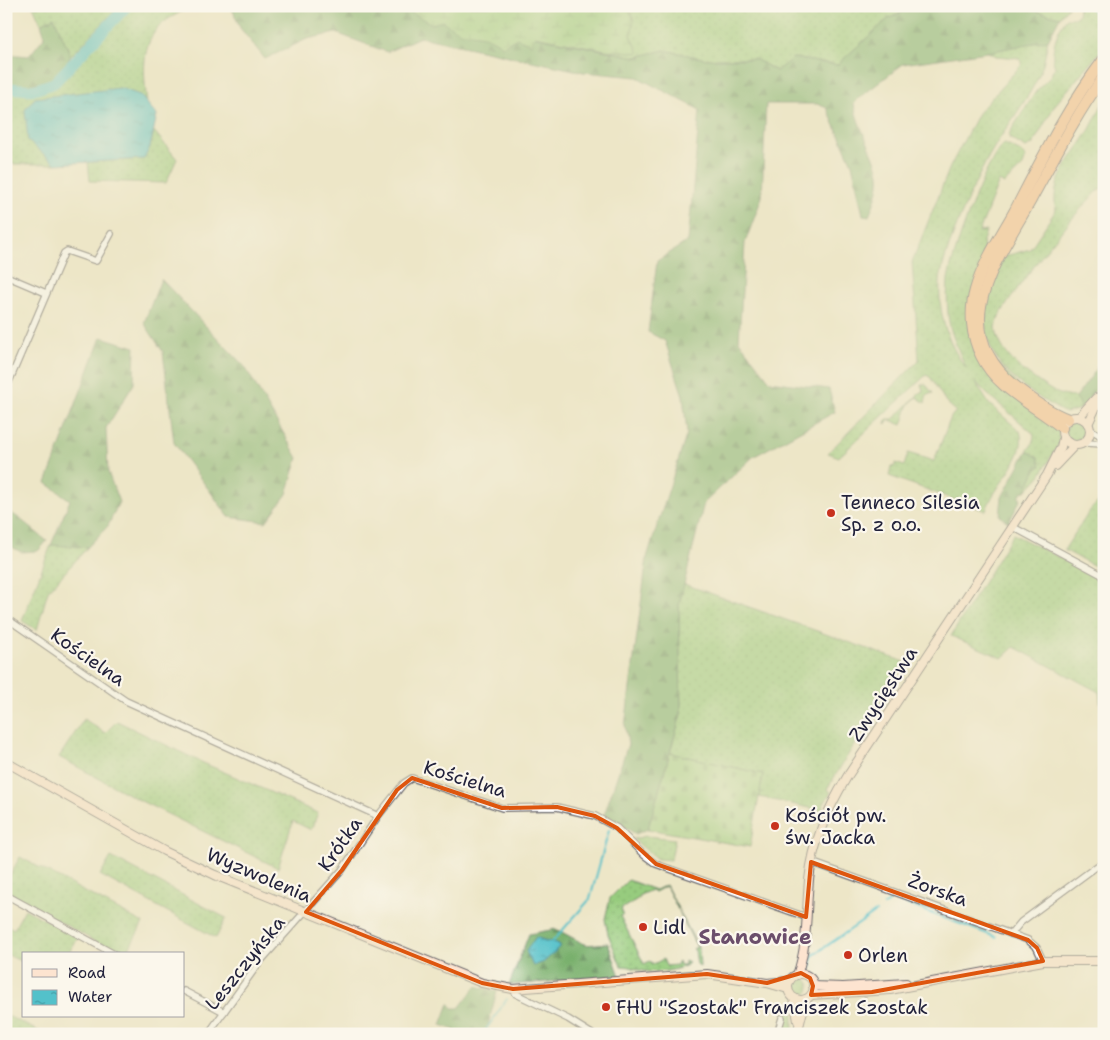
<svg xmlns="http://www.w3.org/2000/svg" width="1110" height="1040" viewBox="0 0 1110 1040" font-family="'Shantell Sans',sans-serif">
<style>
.grass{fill:url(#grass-dots);stroke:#5c775c}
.forest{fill:url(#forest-firs);stroke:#4e6954}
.wetland{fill:url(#wetland-marsh);stroke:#5c775c}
.cemetery{fill:url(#cemetery-stones);stroke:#5c775c}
.water{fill:url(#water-ripples);stroke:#3a7282}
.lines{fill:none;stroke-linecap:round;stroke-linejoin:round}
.stream{stroke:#53c1ca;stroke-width:2}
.river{stroke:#53c1ca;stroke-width:11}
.minor-casing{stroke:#69676c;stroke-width:8}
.secondary-casing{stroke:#69676c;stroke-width:10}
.motorway-casing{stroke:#69676c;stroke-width:12}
.minor{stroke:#fff;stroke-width:5.5}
.secondary{stroke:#fde4d0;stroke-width:8}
.motorway{stroke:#f9bc8a;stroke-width:10}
.marked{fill:none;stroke:#de560e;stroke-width:4;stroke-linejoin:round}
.poi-dot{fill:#c8321e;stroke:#fbf7ec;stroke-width:2}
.labels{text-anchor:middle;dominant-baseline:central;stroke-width:4.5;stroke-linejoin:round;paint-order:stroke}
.poi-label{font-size:19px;fill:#22223b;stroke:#fbf7ec;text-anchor:start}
.street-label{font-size:19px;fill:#22223b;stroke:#fbf7ec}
.quarter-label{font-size:21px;font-weight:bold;fill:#6b4e6b;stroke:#fbf7ec}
</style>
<defs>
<pattern id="grass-dots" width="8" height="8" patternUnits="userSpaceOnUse" patternTransform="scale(1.25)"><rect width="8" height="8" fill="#97cc7e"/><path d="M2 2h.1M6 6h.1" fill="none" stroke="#82af6e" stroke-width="1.8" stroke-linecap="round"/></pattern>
<pattern id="forest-firs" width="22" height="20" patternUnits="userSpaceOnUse" patternTransform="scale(1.25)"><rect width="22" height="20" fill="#79b06d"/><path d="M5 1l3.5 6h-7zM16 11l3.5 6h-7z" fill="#638f5b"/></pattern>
<pattern id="wetland-marsh" width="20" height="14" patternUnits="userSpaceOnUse" patternTransform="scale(1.25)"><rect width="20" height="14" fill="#97cc7e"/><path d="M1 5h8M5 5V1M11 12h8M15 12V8" fill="none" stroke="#82af6e"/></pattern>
<pattern id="cemetery-stones" width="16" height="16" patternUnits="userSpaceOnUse" patternTransform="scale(1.25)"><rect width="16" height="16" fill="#97cc7e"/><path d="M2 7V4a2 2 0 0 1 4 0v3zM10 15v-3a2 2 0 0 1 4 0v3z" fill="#82af6e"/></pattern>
<pattern id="water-ripples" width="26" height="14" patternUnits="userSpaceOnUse" patternTransform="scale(1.25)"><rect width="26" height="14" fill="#53c1ca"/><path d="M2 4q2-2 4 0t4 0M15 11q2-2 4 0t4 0" fill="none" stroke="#449ca5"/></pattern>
</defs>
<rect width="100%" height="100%" fill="#fbf7ec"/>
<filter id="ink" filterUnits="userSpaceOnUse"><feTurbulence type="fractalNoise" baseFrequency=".02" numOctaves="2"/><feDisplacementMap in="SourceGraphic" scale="10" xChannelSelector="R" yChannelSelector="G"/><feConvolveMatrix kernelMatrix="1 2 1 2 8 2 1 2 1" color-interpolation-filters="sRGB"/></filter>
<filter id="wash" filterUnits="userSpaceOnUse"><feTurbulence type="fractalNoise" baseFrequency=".0096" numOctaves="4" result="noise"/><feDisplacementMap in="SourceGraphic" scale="20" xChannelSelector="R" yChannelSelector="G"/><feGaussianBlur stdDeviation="1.12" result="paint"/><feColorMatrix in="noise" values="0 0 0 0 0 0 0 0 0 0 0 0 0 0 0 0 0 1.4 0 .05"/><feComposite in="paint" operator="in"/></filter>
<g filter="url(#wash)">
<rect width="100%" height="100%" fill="#ede6c7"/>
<g class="grass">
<polygon points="33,6 120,6 71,56 54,17 41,24"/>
<path d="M131 6H191C182 12 172 16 164 22 139 42 144 76 147 103L140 95 35 98 25 110 29 141 56 164H6V89C25 92 40 93 57 84Z"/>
<polygon points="413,6 915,6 888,19 837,65 793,58 777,71 755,59 707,59 664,50 636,57 424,14"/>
<polygon points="1015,6 1069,6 1060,17"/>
<path d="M1079 6H1104V47L1055 105 1033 144 1026 148 1009 138 1010 132 1037 90 1049 78 1055 67C1049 53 1057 29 1067 18H1074L1078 15Z"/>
<path d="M1048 40C1046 51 1044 63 1040 73 1030 97 1005 128 992 151 976 178 942 253 940 282 938 313 947 343 966 368 959 351 949 332 948 314 947 303 947 290 948 279 951 258 989 150 1005 144L1021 152 1026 157 1023 166 1004 184 999 181 979 232 986 231 983 241 985 259 969 332 1058 430 1060 442 1040 476 1025 492 1035 471 1038 457 1027 451 1033 443 1034 434 985 392 975 381 989 404 1020 431C1029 457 993 486 986 511L889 476 891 466 894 467 896 463 904 466 908 453 934 461 951 417 956 411 946 402 930 377 926 375 839 457 828 453 919 360 912 262 950 167 978 113 1022 64 1019 58 996 56 988 52Z"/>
<path d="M1104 101V187C1089 192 997 310 996 325 996 347 1016 366 1032 377 1046 387 1058 397 1076 397L1081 409 1065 413C1017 386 971 355 989 293 993 280 995 268 1002 257L1030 249 1056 210C1049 179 1075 155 1090 129 1095 120 1099 110 1104 101Z"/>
<polygon points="154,131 177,159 166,183 90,181 88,162 143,159 150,147"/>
<polygon points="925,384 933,393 927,395 925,403 917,397 909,404 902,425 890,420 886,424 887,419 893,419 923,390 921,385"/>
<circle cx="1076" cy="431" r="10"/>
<polygon points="1104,496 1104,568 1102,570 1064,550 1091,509"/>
<polygon points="1013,534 1098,577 1104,589 1104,710 1101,709 1099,692 1014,647 1002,658 951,636"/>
<polygon points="51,545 88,547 48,591 37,630 22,621"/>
<polygon points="684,584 905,662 827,789 831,792 822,807 824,811 759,797 763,774 670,753 681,714 679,605"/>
<polygon points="84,719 105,733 117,721 199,761 318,813 311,830 293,821 278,868 141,801 59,757"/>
<polygon points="646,836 675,839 671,860 657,859 633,839"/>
<polygon points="20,857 143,923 126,954 118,954 6,892 6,882"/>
<polygon points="111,857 226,918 216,938 100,875"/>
<path d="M628 880 655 890 666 885 699 950 700 967 697 964 695 950 693 949 697 947 666 886 655 892 651 890 638 896 639 898 621 909 623 914 620 916 644 964 650 961 652 965 663 959 666 966 677 965 679 961 680 965H685V961L689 963C679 971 657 973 644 971 635 970 634 966 621 966L608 934 605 919 610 898Z"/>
<polygon points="25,909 78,938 68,954 24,954 24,963 6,954 6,925 14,929"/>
<circle cx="801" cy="987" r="9"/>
<polygon points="791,1003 793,1006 793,1034 781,1034"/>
<polygon points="6,1015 44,1034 6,1034"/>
</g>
<g class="forest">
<path d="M231 6H413L424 14 636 57 664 50 707 59H755L776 71 793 58 837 65 888 19 915 6H1015L1060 17 1048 40 988 52 903 64 858 99 854 104C858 130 875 151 879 174 881 187 874 204 869 216L863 215 852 164 827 108 817 104H766L762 197 745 243 739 341 770 381 829 389 835 412 753 457 704 503 679 605 681 714 648 829 636 834 604 815 628 744 625 726 647 557 687 433 683 396 665 341 648 332 657 261 688 241 700 110 637 77 583 72 420 37 387 52 336 33 307 39 265 59 240 28Z"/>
<polygon points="54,17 71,56 54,81 34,87 6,85 6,54 29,56 45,36 41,24"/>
<polygon points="161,279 245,367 298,458 287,494 266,522 229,517 174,443 163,352 144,323"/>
<polygon points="101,337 135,347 134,384 106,428 108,472 119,502 108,526 88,547 51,545 70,500 46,483"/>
<polygon points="1104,359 1104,379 1081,409 1076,397"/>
<polygon points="1027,451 1038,457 1041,466 1035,471 1025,492 1022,491 1019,497 1021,498 1009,523 1000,516 1002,497"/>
<polygon points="6,510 19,518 47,541 38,551 21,552 6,544"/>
<polygon points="556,929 586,945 608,943 620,976 509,985 529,934"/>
<polygon points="476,986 497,991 487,1029 490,1034 454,1034 455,1030 441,1025 449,1003 453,1008 459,1008"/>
</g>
<path class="wetland" d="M392 6H627L634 20 631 35 639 53 606 50 535 36 531 44 517 38 503 46C485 34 484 36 464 33 457 32 449 25 442 21L432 24 410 12Z"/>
<polygon class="cemetery" points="670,753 763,774 750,847 648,829"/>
<g class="water">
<polygon points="120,88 140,95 157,115 150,147 144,159 56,164 28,141 25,110 35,98"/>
<path d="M536 937C545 942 553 940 561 946L544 962 533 966 526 951Z"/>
</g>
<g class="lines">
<g class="stream">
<polyline points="1087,6 1104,20"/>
<polyline points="884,906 893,899 996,937"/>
<polyline points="553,941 590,899 609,830"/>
<polyline points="811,967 812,956 876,912"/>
<polyline points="483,1034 507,999"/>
</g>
<polyline class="river" points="6,88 34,90 54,83 127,6"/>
</g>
</g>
<g filter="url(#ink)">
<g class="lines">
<g class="minor-casing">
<g id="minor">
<polyline points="6,276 46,293"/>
<polyline points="6,389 64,253 67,251 96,261 111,234"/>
<polyline points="1090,429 1104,438"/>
<polyline points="1085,443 1104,444"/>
<polyline points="1013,527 1102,575 1104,579"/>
<polyline points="6,618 126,701 378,816"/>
<polyline points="811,862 1028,940 1037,948 1043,961"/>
<polyline points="6,895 114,954"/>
<polyline points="1011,934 1021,922 1104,861"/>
<polyline points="513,989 516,994 568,1019 592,1034"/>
<polyline points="184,991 224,1012"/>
<polyline points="208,1034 259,963 342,870 378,816 404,783 412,778 502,808 557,807 595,816 617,828 644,855 656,864 806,917"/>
<polyline points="777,1034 782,1018"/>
</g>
</g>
<g class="secondary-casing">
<g id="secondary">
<circle cx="1076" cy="431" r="14"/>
<polyline points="1079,417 1096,398"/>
<polyline points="1088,424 1104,390"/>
<polyline points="1055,466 1074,446"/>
<polyline points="6,762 164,851 215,875 482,983 513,989 707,974 767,983 789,981"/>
<circle cx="801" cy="987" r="13"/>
<path d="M797 975C808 945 806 912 809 880 813 842 827 810 847 777L1047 475 1061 447 1063 438"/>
<polyline points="767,983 788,989"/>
<polyline points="813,986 843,987 906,983"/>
<polyline points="811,995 890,990 1043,961 1104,961"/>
<polyline points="794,998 798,1021"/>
<polyline points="797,1034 806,999"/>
</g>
</g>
<g class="motorway-casing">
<g id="motorway">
<path d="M1068 419C1049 412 1030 398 1014 385 944 327 998 260 1031 200 1054 158 1076 115 1104 76"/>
<path d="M1062 428C1034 404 998 391 981 356 971 336 969 311 975 290 983 262 1000 237 1014 212 1041 160 1068 106 1104 59"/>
</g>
</g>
<use href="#minor" class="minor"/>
<use href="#secondary" class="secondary"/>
<use href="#motorway" class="motorway"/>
</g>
</g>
<path d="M0 0H1110V1040H0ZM412 778 502 808 557 807 595 816 617 828 656 864 806 917 811 862 1028 940 1037 948 1043 961 872 992 811 995 813 986 810 978 801 973 767 983 707 974 513 989 482 983 306 912 342 870 397 790Z" fill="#ede6c7" fill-opacity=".55" fill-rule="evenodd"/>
<path class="marked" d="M412 778 502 808 557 807 595 816 617 828 656 864 806 917 811 862 1028 940 1037 948 1043 961 872 992 811 995 813 986 810 978 801 973 767 983 707 974 513 989 482 983 306 912 342 870 397 790Z"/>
<g class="poi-dot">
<circle cx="831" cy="513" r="5"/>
<circle cx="775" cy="826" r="5"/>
<circle cx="643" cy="927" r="5"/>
<circle cx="848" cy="955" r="5"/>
<circle cx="606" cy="1007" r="5"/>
</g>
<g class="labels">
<g class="poi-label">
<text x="841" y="502">Tenneco Silesia<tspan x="841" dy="22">Sp. z o.o.</tspan></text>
<text x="785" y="815">Kościół pw.<tspan x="785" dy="22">św. Jacka</tspan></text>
<text x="653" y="927">Lidl</text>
<text x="858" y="955">Orlen</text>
<text x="616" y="1007">FHU "Szostak" Franciszek Szostak</text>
</g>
<g class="street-label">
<text transform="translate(88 657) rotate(35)">Kościelna</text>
<text transform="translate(883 694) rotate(-57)">Zwycięstwa</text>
<text transform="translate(465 779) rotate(17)">Kościelna</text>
<text transform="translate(340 844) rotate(-55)">Krótka</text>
<text transform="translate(259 875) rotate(23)">Wyzwolenia</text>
<text transform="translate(938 890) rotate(20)">Żorska</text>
<text transform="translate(245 963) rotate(-51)">Leszczyńska</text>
</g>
<g class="quarter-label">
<text x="755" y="937">Stanowice</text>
</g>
</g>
<rect width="1110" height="1040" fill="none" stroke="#fbf7ec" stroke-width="25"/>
<rect x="22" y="952" width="162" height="65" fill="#fbf7ec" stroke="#a4a2a5"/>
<rect x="32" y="969" width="25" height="8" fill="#fde4d0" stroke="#a4a2a5"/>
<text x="68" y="978" font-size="15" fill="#22223b">Road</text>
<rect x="32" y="990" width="25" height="15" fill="url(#water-ripples)" stroke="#a4a2a5"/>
<text x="68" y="1002" font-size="15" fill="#22223b">Water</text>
</svg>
